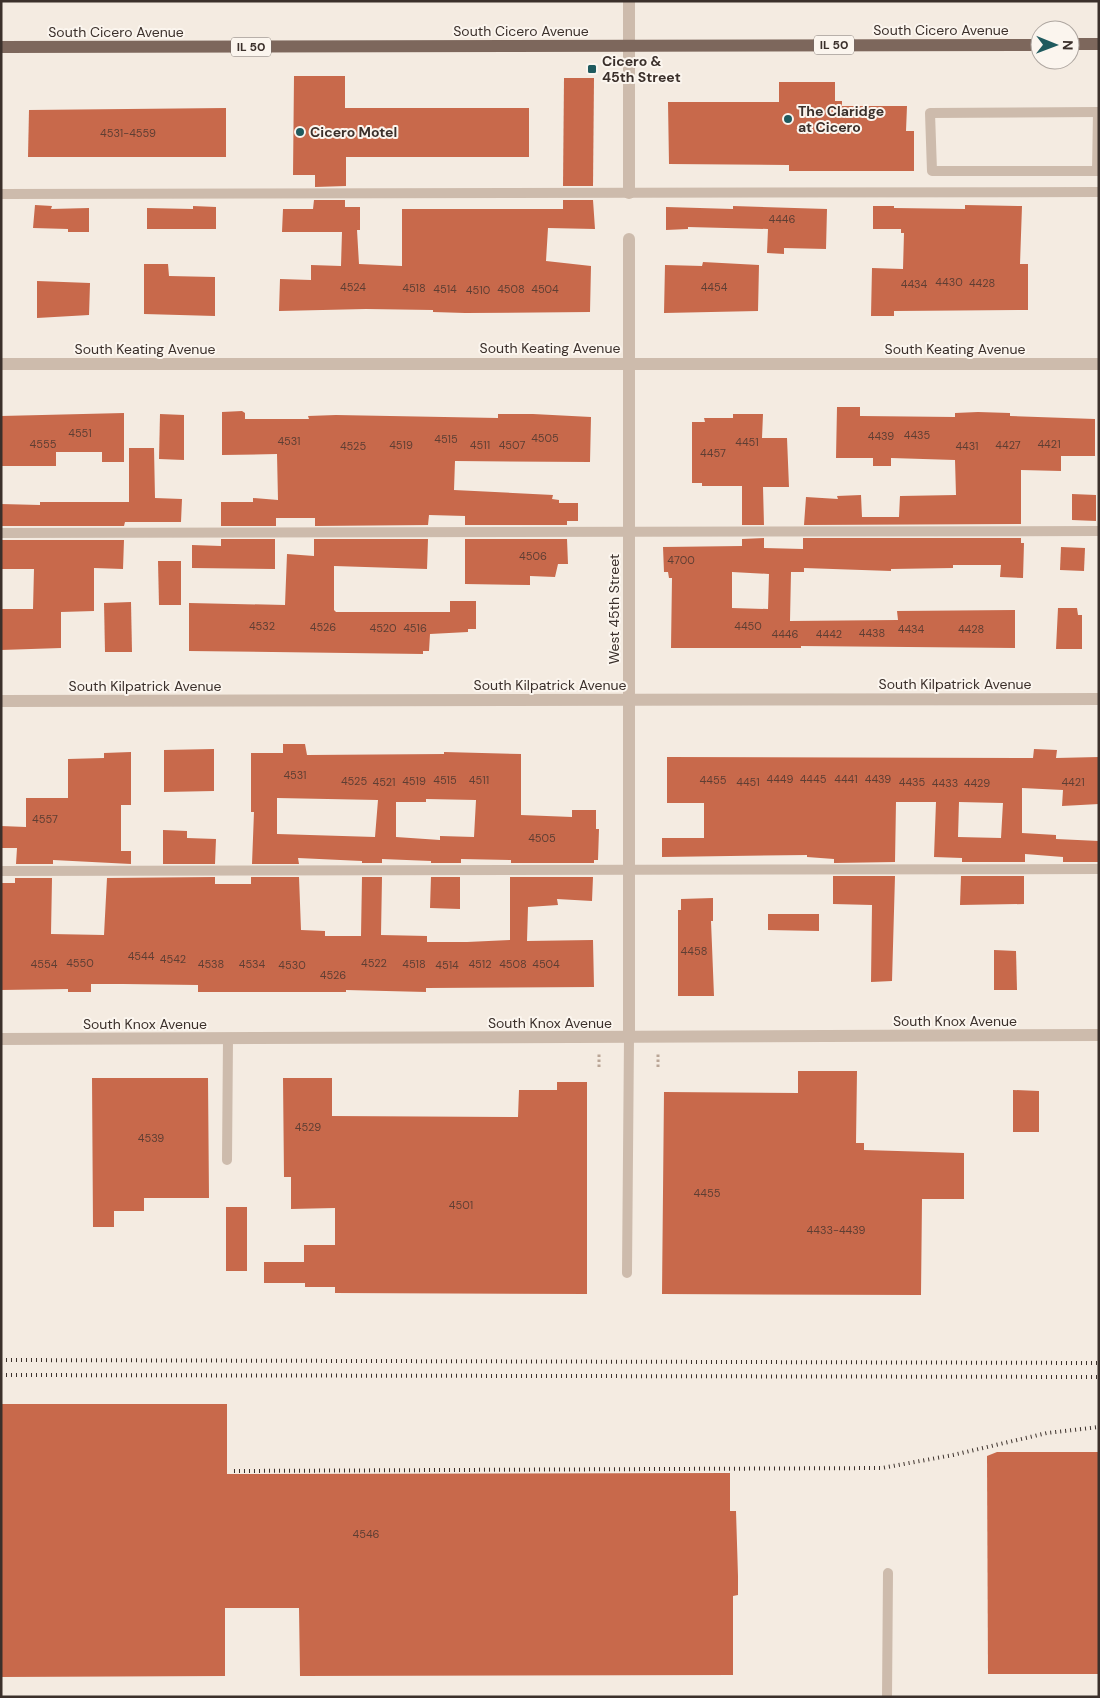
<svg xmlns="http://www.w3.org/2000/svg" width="1100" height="1698" viewBox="0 0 1100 1698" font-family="'DM Sans',sans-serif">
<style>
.building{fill:#c8694b;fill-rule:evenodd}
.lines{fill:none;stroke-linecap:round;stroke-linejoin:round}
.path{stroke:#b9a596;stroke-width:3;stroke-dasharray:2.5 2.5;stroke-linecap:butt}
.lane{stroke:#cdbbac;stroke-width:10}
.street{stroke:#cdbbac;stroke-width:12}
.primary{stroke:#7d675c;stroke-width:12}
.rail{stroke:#3b302b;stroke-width:4;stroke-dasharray:1 4;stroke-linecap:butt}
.poi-dot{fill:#1f5a5e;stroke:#fbf5ee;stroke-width:2}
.labels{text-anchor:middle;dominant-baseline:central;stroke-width:4;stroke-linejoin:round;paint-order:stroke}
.number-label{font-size:11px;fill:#5e3e33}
.shield{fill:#fbf5ee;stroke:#756b66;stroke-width:1}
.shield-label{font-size:12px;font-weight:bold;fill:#3b302b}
.street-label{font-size:14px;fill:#3b302b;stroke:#fbf5ee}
.poi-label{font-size:14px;font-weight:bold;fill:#3b302b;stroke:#fbf5ee;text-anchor:start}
</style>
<rect width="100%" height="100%" fill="#f4ebe1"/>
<g class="building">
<polygon points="294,76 345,76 345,108 529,108 529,157 346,157 346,186 315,187 315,175 293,175"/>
<polygon points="564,78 594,78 593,186 563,186"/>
<polygon points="779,82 835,82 835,101 842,101 842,106 907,106 906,131 914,131 914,171 789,171 789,165 669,164 668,102 779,102"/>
<polygon points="226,108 226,157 28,157 29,110"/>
<polygon points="314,200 345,200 345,207 360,207 360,230 357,230 359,264 402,266 402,209 563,209 563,200 593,200 595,229 548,228 546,261 591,266 590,312 465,313 433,312 433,310 366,309 279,311 280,279 311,280 311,265 341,266 342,232 282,232 283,209 313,209"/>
<polygon points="35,205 52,206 51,209 89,208 89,232 68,232 68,229 33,228"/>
<polygon points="965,205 1022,206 1020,264 1028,264 1028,310 894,311 894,316 871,316 872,268 903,269 904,233 901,233 901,229 873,229 873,206 894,206 894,208 965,209"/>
<polygon points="193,206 216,207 216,229 147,229 147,208 193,209"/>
<polygon points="733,206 827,209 826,249 784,248 784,254 767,253 768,229 688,227 688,229 666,230 666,207 733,209"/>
<polygon points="703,262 759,265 758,311 664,313 665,265 702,266"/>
<polygon points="144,264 168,264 169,276 215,277 215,316 144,314"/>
<polygon points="37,281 90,283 89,315 37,318"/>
<polygon points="837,407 860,407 860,416 955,417 955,413 978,412 1010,413 1010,416 1095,419 1095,456 1061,456 1061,471 1021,470 1021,524 804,525 806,497 838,499 837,496 861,495 862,517 899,517 900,496 956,495 955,460 891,458 891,466 873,466 873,458 836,458"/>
<polygon points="242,411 245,413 245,419 309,419 308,416 336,415 498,418 498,414 533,414 591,417 590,462 455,461 454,490 553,495 552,499 559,500 559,503 578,503 578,521 567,521 567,525 465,525 465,516 429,515 428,525 315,526 315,518 276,518 276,526 221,526 221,502 253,502 253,498 278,500 277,454 222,455 222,412"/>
<polygon points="124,413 124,462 102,462 102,452 56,452 56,466 1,466 1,416"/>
<polygon points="160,414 184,415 184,460 159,459"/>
<polygon points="733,414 763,414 762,438 787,438 789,487 763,487 764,525 742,525 742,486 702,486 702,483 692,483 692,422 705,422 704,418 733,418"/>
<polygon points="129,448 154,448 155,498 182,499 181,522 125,522 124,526 1,526 1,504 40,505 40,502 129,502"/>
<polygon points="1072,494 1096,495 1096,521 1072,520"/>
<path d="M764 538V548L803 549V538H1021V543H1024L1023 578 1000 577 1001 565H953V568L891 569V571L804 568V572H791L790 621 898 620 897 611 1015 610V648L801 646V648H671L672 578H669L668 572H664L663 547 742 546V539ZM732 572 769 574 768 609 732 608Z"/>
<polygon points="221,539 275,539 275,569 192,568 192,545 221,546"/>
<polygon points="314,539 428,539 427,569 334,566 334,610 336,612 450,612 450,601 476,601 476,629 468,629 468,632 430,634 429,651 423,651 423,654 189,651 189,603 285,605 287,554 314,556"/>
<polygon points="465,539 567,539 568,564 558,564 555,577 530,576 530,585 465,584"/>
<polygon points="1,540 124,540 123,569 94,568 94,611 61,612 61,648 1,650 1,609 33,609 34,569 1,569"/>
<polygon points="1061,547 1085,548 1084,571 1060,570"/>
<polygon points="158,561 181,561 181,605 159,605"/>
<polygon points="131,602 132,652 105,652 104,603"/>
<polygon points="1058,608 1077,608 1078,615 1082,615 1082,649 1056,649"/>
<path d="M283 744H305L307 755 444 754V752L521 754V815L572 817V810H596V829H599L598 860H594V863H511V860L461 859V863H431V861L382 859V863H362V861L298 858 299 864H252L254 812H251V753H283ZM277 798 378 800 375 837 277 834ZM426 799 476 800 474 837 440 836V840L396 837V802H426Z"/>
<polygon points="214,749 214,791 164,792 164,750"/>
<path d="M1034 749 1057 750 1056 758 1099 757V804L1062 806 1063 790 1022 788V833L1056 835V839L1099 841V862H1063V857L1025 854V862H962V858L934 857 936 802H896L895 862 834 863V859L807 857V855L662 857V838H704V803H667V757L1033 758ZM959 802 1003 803 1001 838 958 837Z"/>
<polygon points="131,752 131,805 121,805 121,851 131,851 131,864 53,860 53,864 16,864 17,848 1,848 1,826 26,827 26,798 68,798 68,759 104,758 104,753"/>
<polygon points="163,830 187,831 187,838 216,839 215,864 163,864"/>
<polygon points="833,876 895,876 892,981 871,982 872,905 833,904"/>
<polygon points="961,876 1024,876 1024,904 960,905"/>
<polygon points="215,877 215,884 251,884 251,877 299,877 301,930 325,931 325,936 361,936 362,877 382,877 381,935 427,936 427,942 467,942 510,940 510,877 593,877 592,901 557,899 558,905 528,907 527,941 593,940 594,987 426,988 426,992 346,990 346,992 198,992 198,985 123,984 91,984 91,992 68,992 68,989 1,990 1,883 15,883 15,878 52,878 51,934 104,935 107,878"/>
<polygon points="431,877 460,877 460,909 430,908"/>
<polygon points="713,898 713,921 711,921 714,996 678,996 678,910 681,910 681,899"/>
<polygon points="768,914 819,914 819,931 768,930"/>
<polygon points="994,950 1016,951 1017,990 994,990"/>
<polygon points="798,1071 857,1071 856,1143 864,1143 864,1150 964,1153 964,1199 922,1199 921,1295 662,1294 664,1092 798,1093"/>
<polygon points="92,1078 208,1078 209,1198 144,1198 144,1211 114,1211 114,1227 93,1227"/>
<polygon points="283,1078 332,1078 332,1116 518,1117 519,1090 557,1090 557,1082 587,1082 587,1294 335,1293 335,1287 305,1287 305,1283 264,1283 264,1262 304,1262 304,1245 335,1245 335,1208 291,1209 291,1177 284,1177"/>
<polygon points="1013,1090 1039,1091 1039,1132 1013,1132"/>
<rect x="226" y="1207" width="21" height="64"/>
<polygon points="1,1404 227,1404 227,1474 730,1473 730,1511 736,1511 738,1576 738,1595 733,1596 733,1675 300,1676 299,1608 225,1608 225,1676 1,1677"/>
<polygon points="997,1452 1099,1452 1099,1674 988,1674 987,1456"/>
</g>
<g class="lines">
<g class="path">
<polyline points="599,1067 599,1054"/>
<polyline points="658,1067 658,1054"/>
</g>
<g class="lane">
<polyline points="1099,112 930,113 932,171 1099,171"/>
<polyline points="1097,171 1098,112"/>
<polyline points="1,194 1099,192"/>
<polyline points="1,533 1099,531"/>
<polyline points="1,871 1099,869"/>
<polyline points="227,1160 228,1039"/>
<polyline points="627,1273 629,1038"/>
<polyline points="887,1697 888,1573"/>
</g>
<g class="street">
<polyline points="629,193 629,1"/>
<polyline points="629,239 629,1038"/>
<polyline points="1,364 1099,364"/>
<polyline points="1,701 1099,699"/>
<polyline points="1,1039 1099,1035"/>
</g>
<g class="primary">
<polyline points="1070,44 1099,44"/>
<polyline points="1,47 1040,45"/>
</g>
<g class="rail">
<polyline points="1,1360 1099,1363"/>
<polyline points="1,1375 1099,1377"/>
<polyline points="234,1471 882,1468 953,1455 1047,1433 1099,1427"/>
</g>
</g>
<g class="poi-dot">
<rect x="587" y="64" width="10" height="10" rx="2.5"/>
<circle cx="788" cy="119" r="5"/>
<circle cx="300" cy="132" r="5"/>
</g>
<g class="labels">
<g class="number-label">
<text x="128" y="133">4531-4559</text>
<text x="782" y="219">4446</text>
<text x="949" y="282">4430</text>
<text x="982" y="283">4428</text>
<text x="914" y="284">4434</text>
<text x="353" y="287">4524</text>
<text x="714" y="287">4454</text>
<text x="414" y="288">4518</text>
<text x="445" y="289">4514</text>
<text x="511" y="289">4508</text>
<text x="545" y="289">4504</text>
<text x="478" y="290">4510</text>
<text x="80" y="433">4551</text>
<text x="917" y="435">4435</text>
<text x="881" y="436">4439</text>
<text x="545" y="438">4505</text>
<text x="446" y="439">4515</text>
<text x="289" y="441">4531</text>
<text x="747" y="442">4451</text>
<text x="43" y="444">4555</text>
<text x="1049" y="444">4421</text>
<text x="401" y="445">4519</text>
<text x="480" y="445">4511</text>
<text x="512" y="445">4507</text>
<text x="1008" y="445">4427</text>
<text x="353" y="446">4525</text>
<text x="967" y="446">4431</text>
<text x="713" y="453">4457</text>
<text x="533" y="556">4506</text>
<text x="681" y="560">4700</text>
<text x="262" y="626">4532</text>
<text x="748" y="626">4450</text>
<text x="323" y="627">4526</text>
<text x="383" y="628">4520</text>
<text x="415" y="628">4516</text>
<text x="911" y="629">4434</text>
<text x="971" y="629">4428</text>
<text x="872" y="633">4438</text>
<text x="785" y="634">4446</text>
<text x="829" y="634">4442</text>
<text x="295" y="775">4531</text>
<text x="780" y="779">4449</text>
<text x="813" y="779">4445</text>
<text x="846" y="779">4441</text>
<text x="878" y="779">4439</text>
<text x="445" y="780">4515</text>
<text x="479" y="780">4511</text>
<text x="713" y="780">4455</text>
<text x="354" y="781">4525</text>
<text x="414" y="781">4519</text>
<text x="384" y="782">4521</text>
<text x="748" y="782">4451</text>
<text x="912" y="782">4435</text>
<text x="1073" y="782">4421</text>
<text x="945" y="783">4433</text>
<text x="977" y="783">4429</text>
<text x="45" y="819">4557</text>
<text x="542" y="838">4505</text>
<text x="694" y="951">4458</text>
<text x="141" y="956">4544</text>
<text x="173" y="959">4542</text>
<text x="80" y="963">4550</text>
<text x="374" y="963">4522</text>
<text x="44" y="964">4554</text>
<text x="211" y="964">4538</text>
<text x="252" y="964">4534</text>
<text x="414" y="964">4518</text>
<text x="480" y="964">4512</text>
<text x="513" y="964">4508</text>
<text x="546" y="964">4504</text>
<text x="292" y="965">4530</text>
<text x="447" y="965">4514</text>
<text x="333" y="975">4526</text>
<text x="308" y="1127">4529</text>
<text x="151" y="1138">4539</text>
<text x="707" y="1193">4455</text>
<text x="461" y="1205">4501</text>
<text x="836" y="1230">4433-4439</text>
<text x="366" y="1534">4546</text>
</g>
<g class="shield">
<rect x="814" y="35.5" width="40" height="19" rx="4"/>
<rect x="231" y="37.5" width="40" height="19" rx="4"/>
</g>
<g class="shield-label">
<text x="834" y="45">IL 50</text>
<text x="251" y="47">IL 50</text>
</g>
<g class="street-label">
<text x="941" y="30">South Cicero Avenue</text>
<text x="521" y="31">South Cicero Avenue</text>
<text x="116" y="32">South Cicero Avenue</text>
<text x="550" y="348">South Keating Avenue</text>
<text x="145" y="349">South Keating Avenue</text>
<text x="955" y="349">South Keating Avenue</text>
<text transform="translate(614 609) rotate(-90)">West 45th Street</text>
<text x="955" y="684">South Kilpatrick Avenue</text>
<text x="550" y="685">South Kilpatrick Avenue</text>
<text x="145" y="686">South Kilpatrick Avenue</text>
<text x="955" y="1021">South Knox Avenue</text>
<text x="550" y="1023">South Knox Avenue</text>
<text x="145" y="1024">South Knox Avenue</text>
</g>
<g class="poi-label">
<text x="602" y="61">Cicero &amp;<tspan x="602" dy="16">45th Street</tspan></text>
<text x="798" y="111">The Claridge<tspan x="798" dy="16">at Cicero</tspan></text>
<text x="310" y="132">Cicero Motel</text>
</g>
</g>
<rect width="1100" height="1698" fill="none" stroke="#3b302b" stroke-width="5"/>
<g transform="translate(1055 45) rotate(91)"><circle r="24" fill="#fbf5ee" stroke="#aea6a0"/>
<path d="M0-4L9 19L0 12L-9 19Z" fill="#1f5a5e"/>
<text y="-8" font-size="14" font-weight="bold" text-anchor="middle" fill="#3b302b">N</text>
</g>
</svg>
